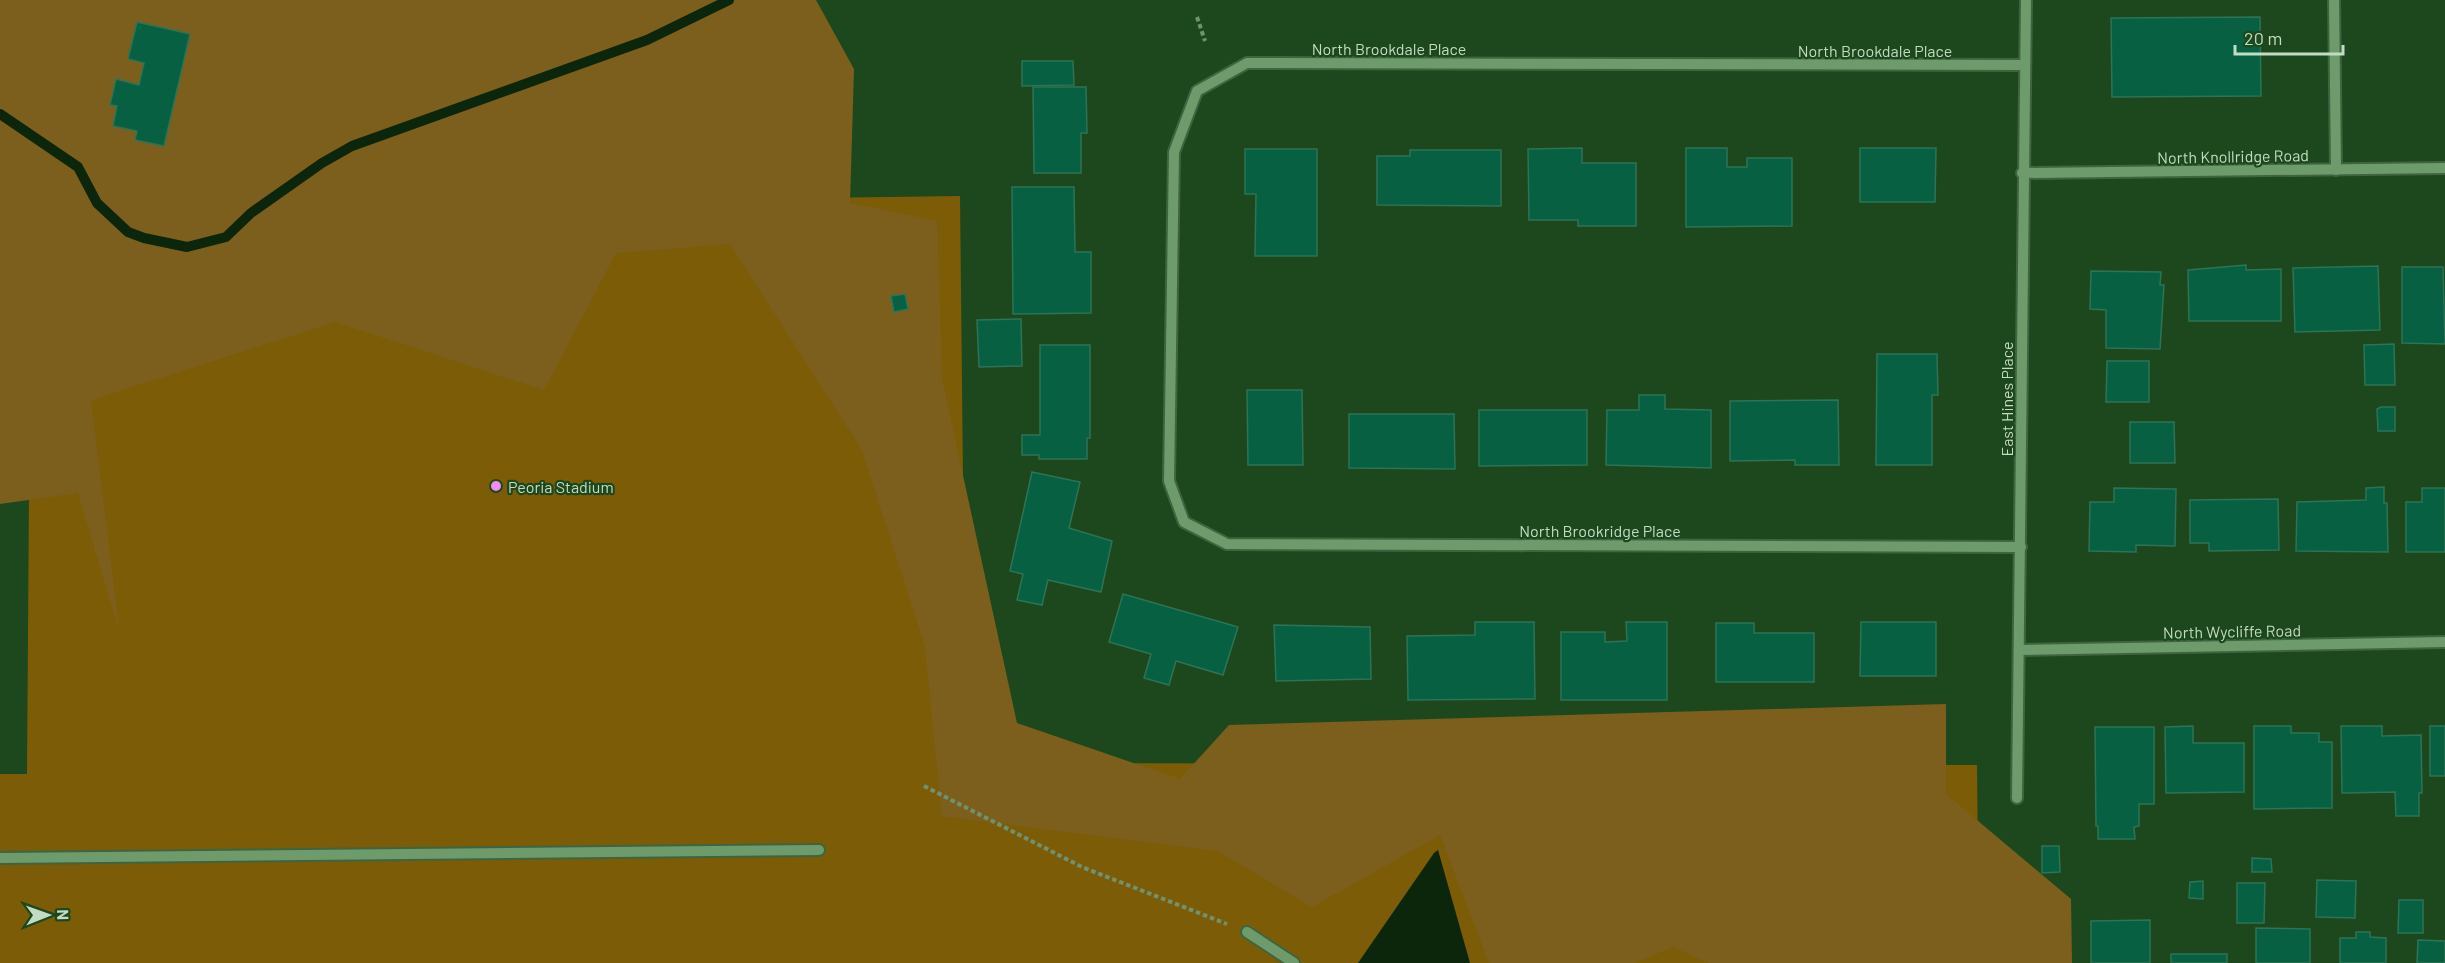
<svg xmlns="http://www.w3.org/2000/svg" width="2445" height="963" viewBox="0 0 2445 963" font-family="Barlow,sans-serif">
<style>
.green{fill:#7d5c07}
.forest{fill:#7d5f1d}
.water{fill:#0b260b}
.lines{fill:none;stroke-linecap:round;stroke-linejoin:round}
.stream{stroke:#0b260b;stroke-width:10}
.building{fill:#086042;stroke:#2d7356;stroke-width:1.5}
.minor-casing{stroke:#3e6540;stroke-width:14}
.path{stroke:#719270;stroke-width:4;stroke-dasharray:4.5 3;stroke-linecap:butt}
.minor{stroke:#6e9b6c;stroke-width:10}
.poi-dot{fill:#ee8cf8;stroke:#1d481d;stroke-width:2}
.labels{text-anchor:middle;dominant-baseline:central;stroke-width:4.5;stroke-linejoin:round;paint-order:stroke}
.street-label{font-size:16px;fill:#c3dbc2;stroke:#1d481d}
.poi-label{font-size:16px;fill:#c3dbc2;stroke:#1d481d;text-anchor:start}
</style>
<rect width="100%" height="100%" fill="#1d481d"/>
<polygon class="green" points="960,196 966,763 1977,765 1979,963 0,963 0,774 27,774 31,209"/>
<polygon class="forest" points="0,0 816,0 854,69 850,203 937,221 942,379 1017,723 1180,779 1229,725 1946,704 1946,794 2071,899 2072,963 1709,963 1673,947 1634,963 1489,963 1440,835 1312,907 1218,851 942,816 925,646 862,450 730,244 616,253 544,390 335,322 91,400 119,630 78,493 0,504"/>
<polygon class="water" points="1438,850 1470,963 1358,963 1434,853"/>
<g class="lines">
<polyline class="stream" points="0,114 78,167 97,203 128,232 144,238 187,247 226,237 251,213 322,163 352,146 647,40 729,0"/>
</g>
<g class="building">
<polygon points="2260,17 2261,96 2112,97 2111,18"/>
<polygon points="137,22 190,34 164,146 135,140 137,131 113,126 117,106 110,105 116,79 139,85 144,63 128,59"/>
<polygon points="1022,61 1073,61 1074,85 1022,86"/>
<polygon points="1033,87 1086,87 1087,133 1081,133 1081,173 1034,173"/>
<polygon points="1582,148 1582,163 1636,163 1636,226 1578,226 1578,220 1529,220 1528,149"/>
<polygon points="1686,148 1727,148 1727,167 1747,167 1747,158 1792,158 1792,226 1686,227"/>
<polygon points="1860,148 1936,148 1935,202 1860,202"/>
<polygon points="1245,149 1317,149 1317,256 1255,256 1256,194 1245,194"/>
<polygon points="1410,150 1501,150 1501,206 1377,205 1377,156 1410,156"/>
<polygon points="1012,187 1074,187 1075,252 1091,252 1091,313 1013,314"/>
<polygon points="2246,265 2246,270 2281,269 2281,321 2189,321 2188,270"/>
<polygon points="2378,266 2380,330 2295,332 2293,268"/>
<polygon points="2402,267 2443,267 2445,344 2402,343"/>
<polygon points="2091,271 2161,272 2160,285 2164,285 2160,349 2106,348 2106,310 2090,309"/>
<polygon points="905,294 908,309 894,312 891,296"/>
<polygon points="1021,319 1022,366 979,367 977,320"/>
<polygon points="2394,344 2395,385 2365,385 2364,345"/>
<polygon points="1040,345 1090,345 1090,438 1087,438 1087,459 1039,459 1039,455 1022,455 1022,435 1040,435"/>
<polygon points="1877,354 1937,354 1938,395 1932,395 1932,465 1876,465"/>
<polygon points="2107,361 2149,361 2149,402 2106,402"/>
<polygon points="1247,390 1302,390 1303,465 1248,465"/>
<polygon points="1639,395 1665,395 1665,409 1711,410 1711,468 1606,465 1607,410 1639,410"/>
<polygon points="1838,400 1839,465 1795,465 1795,460 1730,461 1730,401"/>
<polygon points="2381,407 2395,407 2395,431 2378,431 2377,409"/>
<polygon points="1479,410 1587,410 1587,465 1479,466"/>
<polygon points="1349,414 1454,414 1455,469 1349,468"/>
<polygon points="2130,422 2174,422 2175,463 2130,463"/>
<polygon points="1032,472 1080,482 1069,528 1112,541 1101,592 1048,580 1042,605 1017,600 1023,574 1010,571"/>
<polygon points="2384,487 2384,503 2387,503 2388,552 2296,551 2297,502 2366,500 2366,488"/>
<polygon points="2114,488 2176,489 2175,546 2136,545 2136,552 2089,551 2090,502 2114,502"/>
<polygon points="2422,488 2445,488 2445,552 2406,552 2406,502 2422,502"/>
<polygon points="2278,499 2279,550 2209,551 2209,543 2190,543 2190,500"/>
<polygon points="1123,594 1238,627 1223,675 1176,661 1169,685 1144,678 1151,654 1109,642"/>
<polygon points="1475,622 1534,622 1535,699 1408,700 1407,636 1475,635"/>
<polygon points="1626,622 1667,622 1667,700 1561,700 1561,632 1605,632 1605,642 1627,641"/>
<polygon points="1861,622 1936,622 1936,676 1860,676"/>
<polygon points="1716,623 1754,623 1754,633 1814,633 1814,682 1716,682"/>
<polygon points="1274,625 1370,627 1371,679 1276,681"/>
<polygon points="2193,726 2193,743 2244,743 2244,792 2166,793 2165,727"/>
<polygon points="2254,726 2291,726 2291,733 2319,733 2319,742 2332,742 2332,808 2254,809"/>
<polygon points="2341,726 2382,726 2382,736 2421,735 2422,793 2419,793 2419,816 2396,816 2395,792 2342,793"/>
<rect x="2430" y="726" width="15" height="50"/>
<polygon points="2095,727 2154,727 2154,804 2139,804 2139,826 2134,827 2135,839 2098,839 2098,826 2096,826"/>
<polygon points="2042,846 2059,846 2060,872 2042,873"/>
<polygon points="2252,858 2271,859 2272,872 2252,872"/>
<polygon points="2317,880 2356,881 2355,918 2316,917"/>
<polygon points="2203,881 2203,899 2189,898 2190,882"/>
<polygon points="2237,883 2265,883 2264,923 2237,923"/>
<polygon points="2399,900 2423,900 2423,933 2398,933"/>
<polygon points="2150,920 2150,963 2091,963 2091,921"/>
<polygon points="2256,928 2310,929 2310,963 2256,963"/>
<polygon points="2356,932 2370,932 2370,937 2386,938 2386,963 2340,963 2340,938 2356,938"/>
<polygon points="2418,940 2445,941 2445,963 2417,963"/>
<rect x="2171" y="954" width="56" height="9"/>
</g>
<g class="lines">
<g class="minor-casing">
<g id="minor">
<polyline points="2334,0 2336,170"/>
<polyline points="2022,173 2445,168"/>
<polyline points="2021,547 1227,544 1184,522 1169,481 1174,152 1197,91 1247,63 2025,65"/>
<polyline points="2019,650 2445,642"/>
<polyline points="2017,798 2026,0"/>
<polyline points="0,858 819,850"/>
<polyline points="1247,932 1294,963"/>
</g>
</g>
<g class="path">
<polyline points="1197,17 1205,41"/>
<polyline points="924,786 1082,867 1227,924"/>
</g>
<use href="#minor" class="minor"/>
</g>
<circle class="poi-dot" cx="496" cy="486" r="6"/>
<g class="labels">
<g class="street-label">
<text x="1389" y="48">North Brookdale Place</text>
<text x="1875" y="50">North Brookdale Place</text>
<text transform="translate(2233 156) rotate(-1)">North Knollridge Road</text>
<text transform="translate(2006 399) rotate(-90)">East Hines Place</text>
<text x="1600" y="530">North Brookridge Place</text>
<text transform="translate(2232 631) rotate(-1)">North Wycliffe Road</text>
</g>
<g class="poi-label">
<text x="508" y="486">Peoria Stadium</text>
</g>
</g>
<g transform="translate(48 915) rotate(89)" stroke="#1d481d" stroke-width="4.5" paint-order="stroke">
<path d="M0-4.5L10 22L0 15L-10 22Z" fill="#c3dbc2"/>
<text y="-9" font-size="16" font-weight="bold" text-anchor="middle" fill="#c3dbc2">N</text>
</g>
<path d="M2235 45v9h108v-9" fill="none" stroke="#c3dbc2" stroke-width="3"/>
<text x="2244" y="45" font-size="18" fill="#c3dbc2" stroke="#1d481d" stroke-width="4.5" paint-order="stroke">20 m</text>
</svg>
